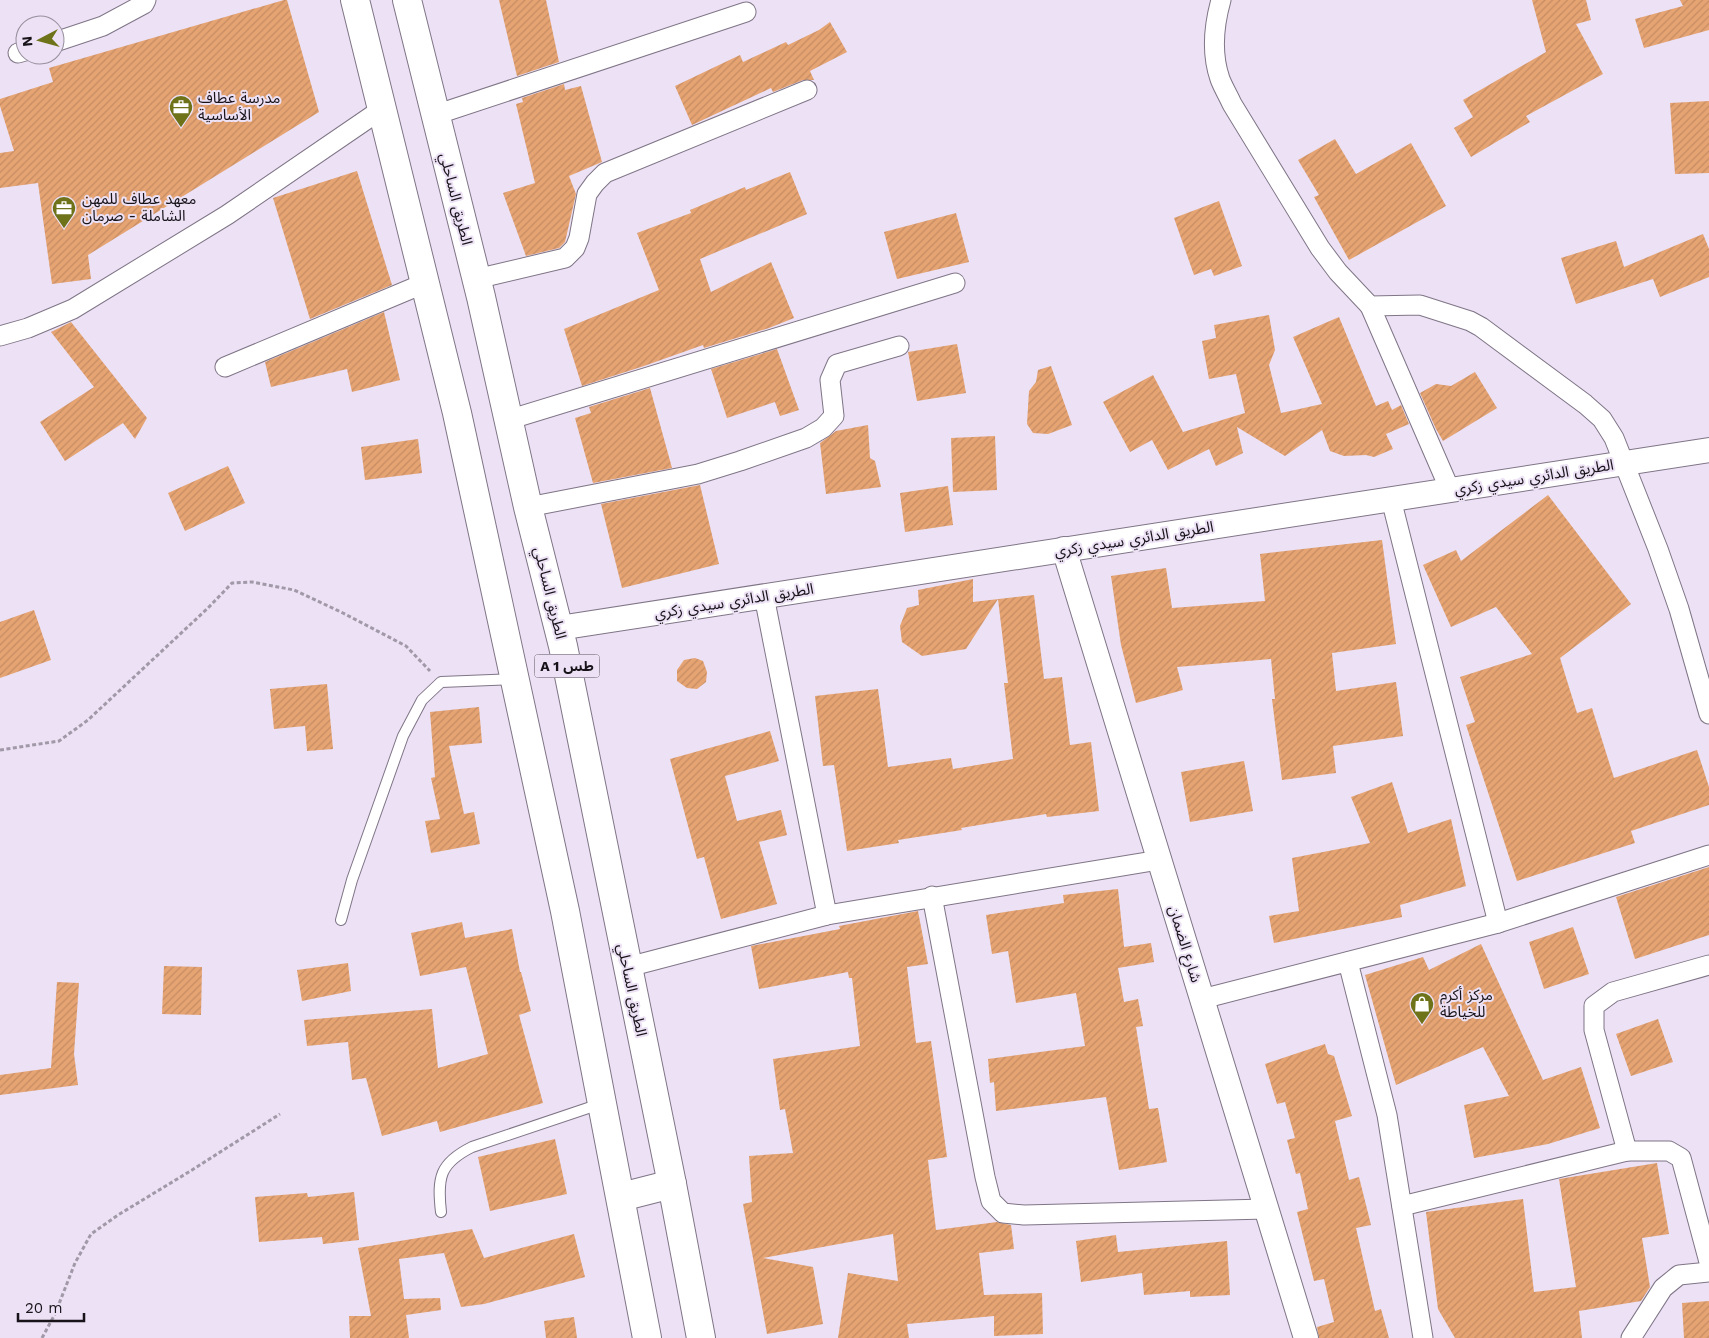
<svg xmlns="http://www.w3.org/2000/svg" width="1709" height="1338" viewBox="0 0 1709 1338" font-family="'Work Sans','Noto Sans Arabic',sans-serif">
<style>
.building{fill:url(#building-hatch)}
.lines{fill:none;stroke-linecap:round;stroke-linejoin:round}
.service-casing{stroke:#7f7586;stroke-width:12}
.minor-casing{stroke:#7f7586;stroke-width:21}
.tertiary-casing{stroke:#7f7586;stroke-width:26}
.trunk-casing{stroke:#7f7586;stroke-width:30}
.path{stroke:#a199a8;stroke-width:3;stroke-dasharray:4 2.5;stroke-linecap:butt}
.service{stroke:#fff;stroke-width:10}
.minor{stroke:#fff;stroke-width:19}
.tertiary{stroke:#fff;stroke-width:24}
.trunk{stroke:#fff;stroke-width:28}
.labels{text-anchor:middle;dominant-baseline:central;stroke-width:4;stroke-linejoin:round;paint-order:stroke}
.shield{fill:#ece1f5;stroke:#57515b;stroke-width:1}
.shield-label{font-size:14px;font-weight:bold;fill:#171319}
.poi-label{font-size:15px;fill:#171319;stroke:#ece1f5;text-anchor:start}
.street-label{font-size:15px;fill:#171319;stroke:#ece1f5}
</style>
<defs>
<pattern id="building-hatch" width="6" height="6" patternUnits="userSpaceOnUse" patternTransform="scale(1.25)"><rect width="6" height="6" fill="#e6a473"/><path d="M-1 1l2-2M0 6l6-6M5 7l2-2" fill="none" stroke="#c58c63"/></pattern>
</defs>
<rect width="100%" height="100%" fill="#ece1f5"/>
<g class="building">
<polygon points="284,0 287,0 319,112 88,255 91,279 52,284 38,183 0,188 0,153 14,151 0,106 0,99 53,82 49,68"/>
<polygon points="499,0 546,0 559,62 517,76"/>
<polygon points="1532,0 1586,0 1591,20 1576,24 1603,74 1526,116 1530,122 1471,157 1454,128 1473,117 1463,100 1546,52"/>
<polygon points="1680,0 1709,0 1709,30 1644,48 1635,19 1683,6"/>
<polygon points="830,22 847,52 810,71 814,80 803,80 773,92 771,88 692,125 675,86 740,55 743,62 786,42 788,45 819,30"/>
<polygon points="564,84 565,90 581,86 602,162 569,176 576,194 565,242 559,248 526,256 503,193 535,183 516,104 523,102 522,98"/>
<polygon points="1709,101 1709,173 1675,174 1670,103"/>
<polygon points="1335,139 1356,174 1411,143 1446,206 1349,260 1314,197 1319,195 1298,160"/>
<polygon points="357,171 392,285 310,319 273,198"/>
<polygon points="790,172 807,214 700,259 711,292 771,262 794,318 769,328 704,348 703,345 644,366 582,386 564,329 659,290 637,233 691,213 690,210 745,187 746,190"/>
<polygon points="1219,201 1242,266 1214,276 1211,269 1194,275 1174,218"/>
<polygon points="956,213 969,262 897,279 884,232"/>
<polygon points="1703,234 1709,249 1709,277 1660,297 1653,279 1576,304 1561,258 1616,241 1624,267"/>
<polygon points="384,312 400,380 352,392 347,369 271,387 265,362"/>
<polygon points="1269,315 1275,350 1269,365 1281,413 1322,404 1293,337 1339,317 1376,406 1388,401 1392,410 1401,405 1409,424 1386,434 1393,449 1374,457 1366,455 1344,456 1330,451 1322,430 1285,456 1237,427 1243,453 1216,466 1209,449 1168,470 1152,440 1130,452 1103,402 1153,375 1183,432 1245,413 1236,374 1209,379 1202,341 1216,338 1214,325"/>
<polygon points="71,322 147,418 135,439 123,423 65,461 40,422 94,387 51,332"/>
<polygon points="957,344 966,393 917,401 908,352"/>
<polygon points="777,349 799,410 780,416 775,402 727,418 711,369"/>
<polygon points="1051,366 1072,425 1048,434 1033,433 1027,424 1029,391 1036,382 1038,370"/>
<polygon points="1475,372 1497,408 1443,441 1436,429 1420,393 1436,384 1451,386"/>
<polygon points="650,388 672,468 593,483 575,418 591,413 589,407"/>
<polygon points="868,425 870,458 875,461 881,487 826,494 820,443 836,431"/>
<polygon points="995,436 997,490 953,492 951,438"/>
<polygon points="418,439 422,473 365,480 361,447"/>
<polygon points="228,466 245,503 185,531 168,493"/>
<polygon points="700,485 719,564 622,588 601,504"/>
<polygon points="948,486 953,525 905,532 900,493"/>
<polygon points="1548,495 1631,604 1560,658 1577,713 1592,708 1614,778 1697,750 1709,787 1709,805 1631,831 1635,843 1517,881 1466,725 1475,722 1460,677 1532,654 1496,607 1451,627 1423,565 1456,550 1461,561"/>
<polygon points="1382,540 1396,644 1332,653 1336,691 1396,682 1403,736 1333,746 1336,773 1282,780 1272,699 1275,699 1271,659 1177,667 1183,690 1136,703 1121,645 1111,576 1166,568 1172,608 1265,601 1260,554"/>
<polygon points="973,579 973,602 1034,595 1044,679 1062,677 1070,745 1091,742 1099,811 1047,817 1046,814 961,828 962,830 898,840 899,843 847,851 834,765 823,766 815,696 878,689 888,767 951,758 953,769 1013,759 1004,683 1008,683 998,599 966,649 922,656 902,642 900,626 907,608 919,605 918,590"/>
<polygon points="34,610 51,660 0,678 0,622"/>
<polygon points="695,658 703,661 707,672 706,682 697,689 687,688 677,681 677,670 684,660"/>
<polygon points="327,684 333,749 307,751 305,726 274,729 270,689"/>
<polygon points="479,707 482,743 449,746 464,814 474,812 480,844 431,853 425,821 440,819 431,778 435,777 430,712"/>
<polygon points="770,731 779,761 725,776 737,821 781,810 787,835 759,842 777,904 721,919 704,857 697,859 670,759"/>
<polygon points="1244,761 1253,811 1190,822 1181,772"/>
<polygon points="1392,782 1408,833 1451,819 1466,886 1400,905 1402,917 1274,943 1269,916 1299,911 1292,858 1370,843 1351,797"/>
<polygon points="1709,867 1709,935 1635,959 1616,897"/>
<polygon points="1118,889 1124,947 1151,943 1154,962 1118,968 1124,1002 1138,999 1143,1026 1136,1027 1149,1109 1158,1108 1167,1162 1119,1170 1106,1097 996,1111 994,1082 990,1083 988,1059 1085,1046 1076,993 1016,1003 1008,951 992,954 986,915 1064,903 1063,895"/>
<polygon points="918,911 928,964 907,967 916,1043 931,1041 947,1157 928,1160 936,1230 997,1222 1011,1225 1014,1249 979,1253 984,1295 1042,1293 1043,1334 994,1336 994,1316 907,1324 909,1338 838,1338 848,1273 898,1281 893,1234 763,1258 813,1267 823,1324 767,1334 743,1204 752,1202 749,1156 793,1153 785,1109 780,1110 773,1059 860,1046 852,978 849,978 848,972 759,989 751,946 840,929 839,926"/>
<polygon points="462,922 465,938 512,929 520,972 521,972 531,1011 519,1015 543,1103 440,1132 437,1121 382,1136 366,1078 352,1080 348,1042 307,1046 304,1020 432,1009 438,1068 488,1054 466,967 420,976 411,933"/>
<polygon points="1573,927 1589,974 1544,989 1529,942"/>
<polygon points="1481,944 1543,1080 1581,1067 1600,1128 1548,1144 1474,1158 1464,1105 1509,1096 1483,1047 1396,1085 1365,975 1423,957 1429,970"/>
<polygon points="348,963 351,991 302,1001 297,970"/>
<polygon points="164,966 202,967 201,1015 162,1014"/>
<polygon points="57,982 79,983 74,1054 78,1085 0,1095 0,1075 51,1068"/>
<polygon points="1658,1019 1673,1062 1631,1076 1616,1034"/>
<polygon points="1325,1044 1328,1054 1334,1056 1352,1116 1335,1121 1349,1180 1359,1177 1371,1225 1356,1228 1375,1311 1381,1309 1389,1338 1319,1338 1317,1327 1334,1322 1324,1279 1314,1281 1297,1212 1308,1209 1300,1173 1296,1174 1287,1140 1295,1138 1285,1102 1277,1104 1265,1064"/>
<polygon points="555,1139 567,1194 490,1211 478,1157"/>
<polygon points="1657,1163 1669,1234 1642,1238 1650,1287 1641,1301 1579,1311 1582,1338 1455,1338 1438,1309 1426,1212 1523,1199 1534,1292 1576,1287 1559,1179"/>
<polygon points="354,1192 359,1240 323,1244 322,1237 259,1242 255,1197 307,1193 308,1197"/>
<polygon points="472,1229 484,1258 574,1234 585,1277 484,1304 461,1307 444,1253 399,1259 404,1299 440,1298 441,1310 406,1315 409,1338 350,1338 349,1316 371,1316 358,1248"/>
<polygon points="1116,1235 1118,1252 1227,1241 1230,1295 1190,1297 1190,1291 1144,1295 1142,1273 1081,1282 1076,1241"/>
<polygon points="1709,1301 1709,1338 1684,1338 1682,1303"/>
<polygon points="574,1317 577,1338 546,1338 544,1321"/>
</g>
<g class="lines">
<g class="service-casing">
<g id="service">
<polyline points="341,920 352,880 403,736 422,700 441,682 514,679"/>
<path d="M441 1212C437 1177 440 1163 472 1147L600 1104"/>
</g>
</g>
<g class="minor-casing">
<g id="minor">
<path d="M1221 0C1214 25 1211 53 1220 79 1223 87 1228 95 1232 104L1320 248 1338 272 1370 306 1420 305 1470 321 1481 327 1585 404 1602 419 1614 438 1658 549 1679 609 1709 714"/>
<polyline points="55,42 103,26 144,4 146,0"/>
<polyline points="18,53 25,51"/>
<polyline points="435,115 746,12"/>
<polyline points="476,279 565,258 575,248 579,238 587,194 595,183 605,173 807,90"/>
<polyline points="1370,306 1450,490"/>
<polyline points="0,336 28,328 73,309 227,215 382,109"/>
<polyline points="225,367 425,283"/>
<polyline points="508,420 955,283"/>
<polyline points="1391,499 1498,923"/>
<polyline points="528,507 698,474 740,461 806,438 823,428 834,416 830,380 837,364 899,346"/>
<polyline points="764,596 827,915"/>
<polyline points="932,896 985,1177 991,1201 1003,1213 1024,1215 1266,1209"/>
<polyline points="1348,962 1387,1115 1423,1338"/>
<polyline points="628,967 827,915 1159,860"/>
<polyline points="1202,999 1498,923 1709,855"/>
<polyline points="1627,1151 1594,1030 1594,1006 1613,992 1709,965"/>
<polyline points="1402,1206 1627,1151 1669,1151 1681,1158 1709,1262"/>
<polyline points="1631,1338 1663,1288 1679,1275 1709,1272"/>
</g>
</g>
<g class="tertiary-casing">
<g id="tertiary">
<polyline points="1064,549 1306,1338"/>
<polyline points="559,628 1709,450"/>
</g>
</g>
<g class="trunk-casing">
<g id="trunk">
<polyline points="355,0 457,413 565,911 647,1338"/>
<polyline points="407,0 481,297 528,507 563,646 672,1184 701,1338"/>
<polyline points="621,1197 672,1184"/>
</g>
</g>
<g class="path">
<polyline points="0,750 59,741 88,720 208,608 232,583 252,582 294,590 343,613 406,646 430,671"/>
<polyline points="42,1338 55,1314 75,1263 91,1234 118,1215 192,1170 280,1114"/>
</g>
<use href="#service" class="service"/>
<use href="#minor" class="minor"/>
<use href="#tertiary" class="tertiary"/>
<use href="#trunk" class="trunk"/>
</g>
<defs>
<g id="office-pin" transform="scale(1.25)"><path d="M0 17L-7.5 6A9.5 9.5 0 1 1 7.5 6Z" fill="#6e7218" stroke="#ece1f5"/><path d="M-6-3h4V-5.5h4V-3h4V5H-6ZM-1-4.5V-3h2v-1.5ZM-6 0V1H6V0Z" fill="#fff"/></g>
<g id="shop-pin" transform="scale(1.25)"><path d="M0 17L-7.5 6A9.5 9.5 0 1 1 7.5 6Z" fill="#6e7218" stroke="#ece1f5"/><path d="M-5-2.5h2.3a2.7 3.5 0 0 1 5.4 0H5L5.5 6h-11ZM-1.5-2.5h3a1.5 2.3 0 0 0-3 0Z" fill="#fff"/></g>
</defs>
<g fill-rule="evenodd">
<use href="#office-pin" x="181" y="107"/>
<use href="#office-pin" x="64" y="208"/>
<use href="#shop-pin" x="1422" y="1004"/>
</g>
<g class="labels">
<rect class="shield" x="534.5" y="654.5" width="65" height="23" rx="4"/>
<g class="shield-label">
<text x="567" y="666">A 1 طس</text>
</g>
<g class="poi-label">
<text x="198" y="98">مدرسة عطاف<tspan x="198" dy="17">الأساسية</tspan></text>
<text x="82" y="199">معهد عطاف للمهن<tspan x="82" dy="17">الشاملة - صرمان</tspan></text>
<text x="1440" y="995">مركز أكرم<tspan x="1440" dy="17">للخياطة</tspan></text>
</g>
<g class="street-label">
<text transform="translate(456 199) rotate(76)">الطريق الساحلي</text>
<text transform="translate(1534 477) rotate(-9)">الطريق الدائري سيدي زكري</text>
<text transform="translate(1134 539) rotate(-9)">الطريق الدائري سيدي زكري</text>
<text transform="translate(550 593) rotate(76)">الطريق الساحلي</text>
<text transform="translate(734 601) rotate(-9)">الطريق الدائري سيدي زكري</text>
<text transform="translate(1185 944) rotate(73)">شارع الضمان</text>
<text transform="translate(632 990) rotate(78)">الطريق الساحلي</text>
</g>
</g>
<g transform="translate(40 40) rotate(264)"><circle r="24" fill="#ece1f5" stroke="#978f9d"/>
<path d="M0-4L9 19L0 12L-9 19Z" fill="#6e7218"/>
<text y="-8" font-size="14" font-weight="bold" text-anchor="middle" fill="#171319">N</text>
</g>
<path d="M18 1313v8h66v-8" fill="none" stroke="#171319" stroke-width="2.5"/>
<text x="25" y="1313" font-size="15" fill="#171319" stroke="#ece1f5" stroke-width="4" paint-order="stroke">20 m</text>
</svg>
